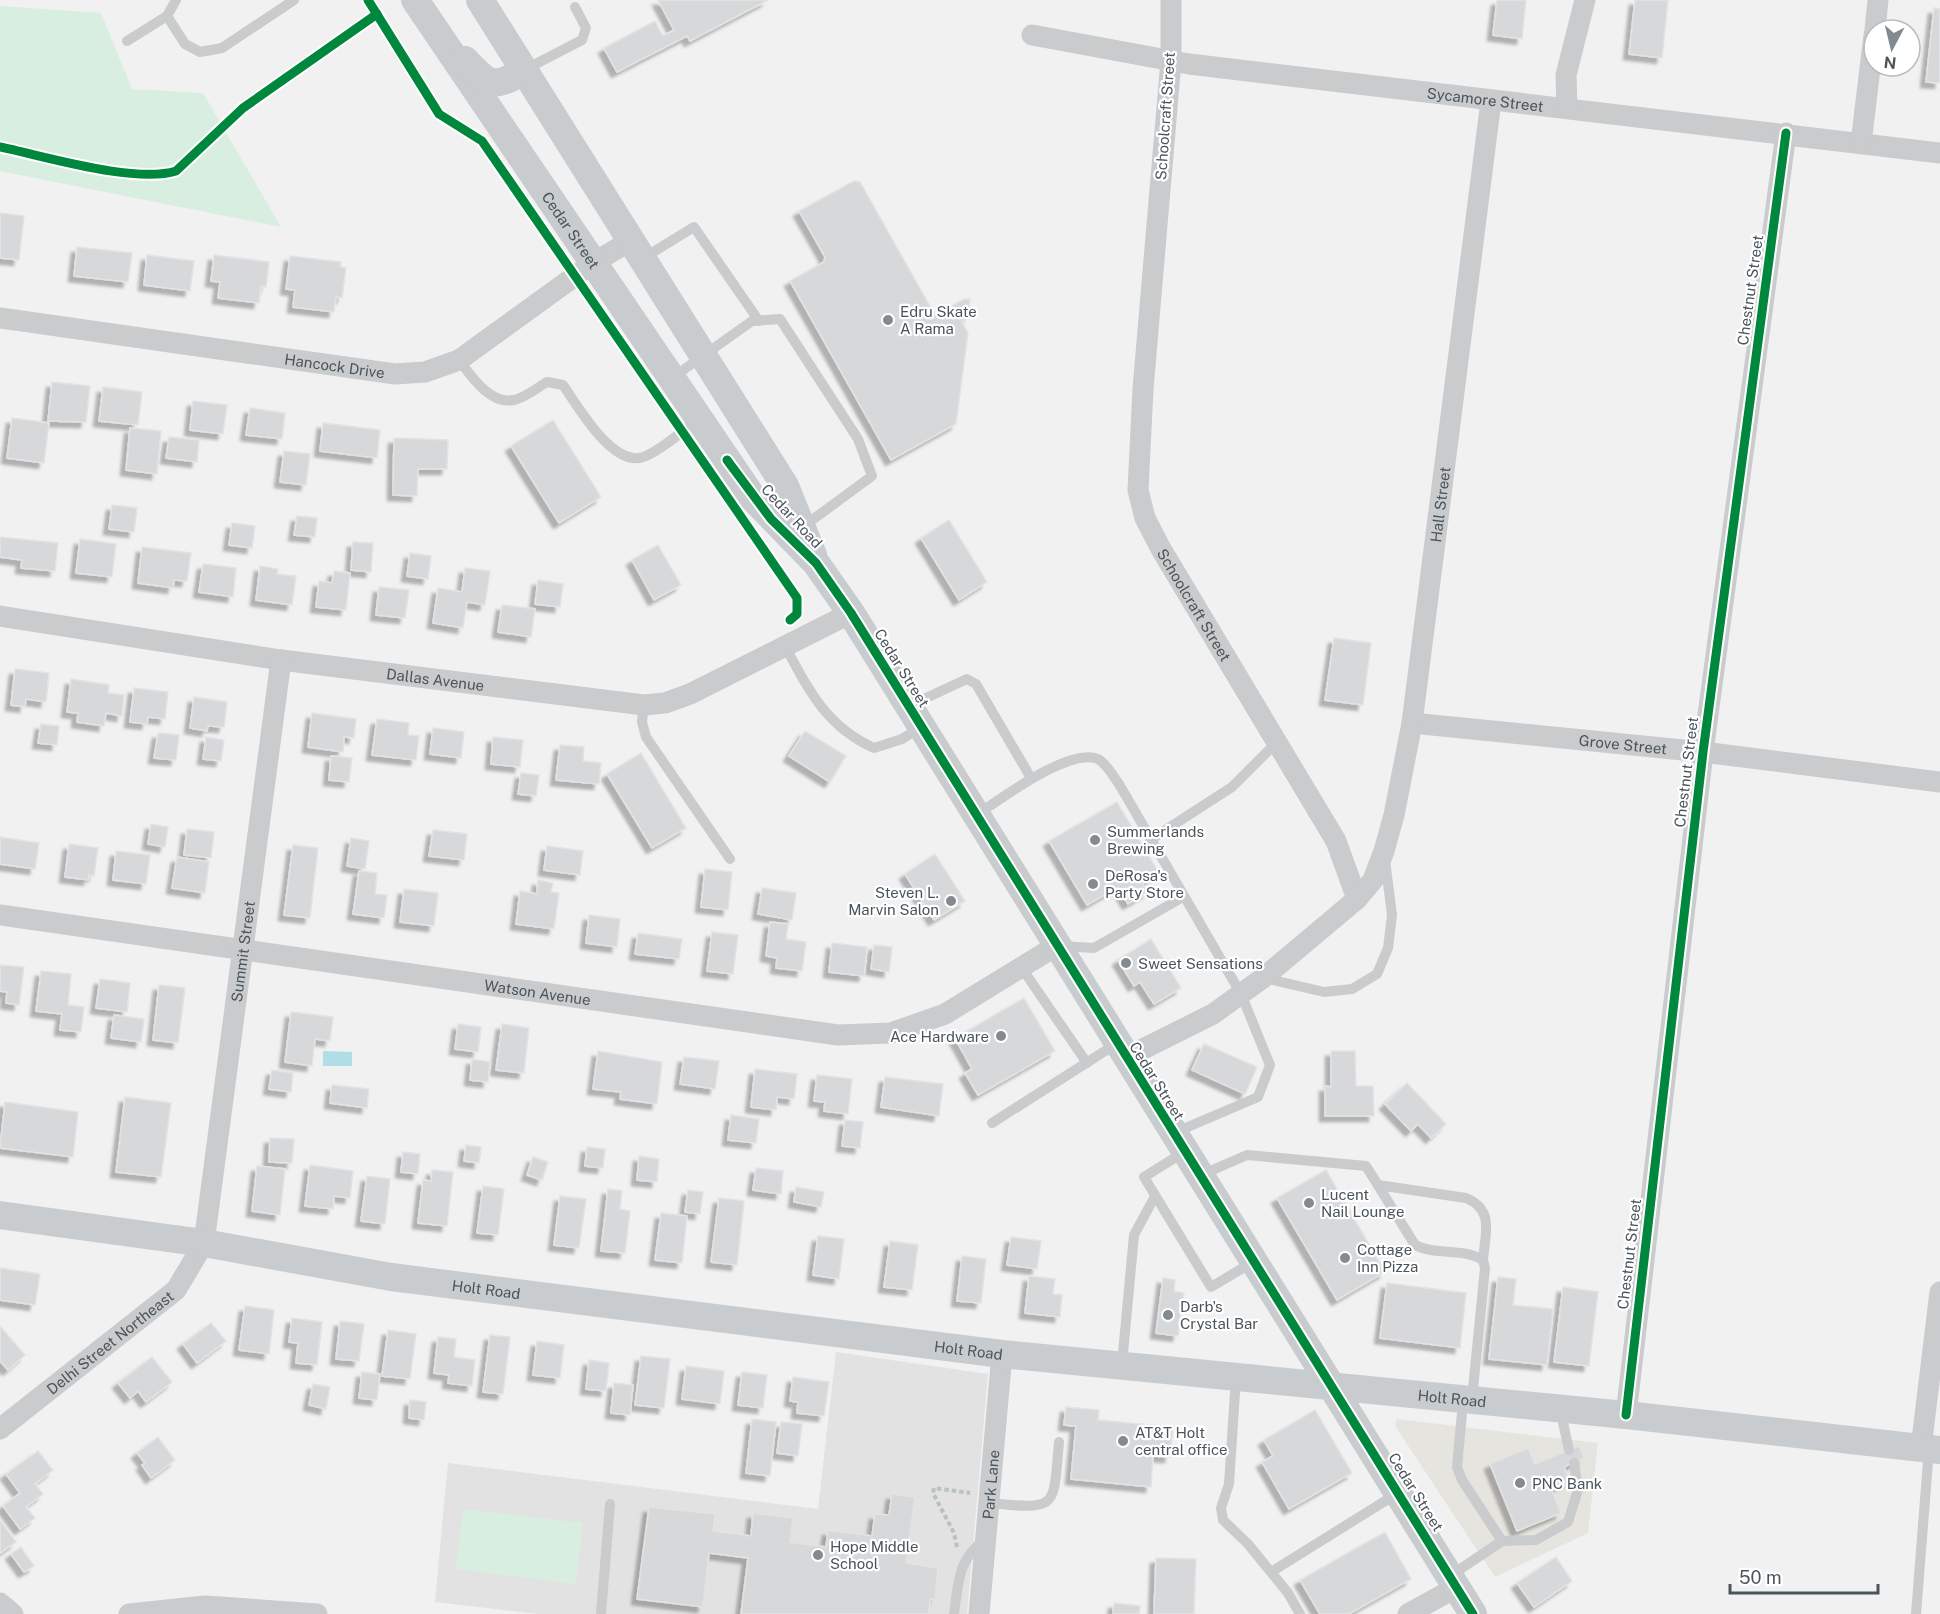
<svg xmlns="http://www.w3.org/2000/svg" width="1940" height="1614" viewBox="0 0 1940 1614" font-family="'Public Sans',sans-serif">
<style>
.commercial{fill:#e5e4df}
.education{fill:#e3e2e2}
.green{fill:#d8eee0}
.water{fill:#b1dde7}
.building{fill:#d7d8da;stroke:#e3e3e4;stroke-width:1.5;filter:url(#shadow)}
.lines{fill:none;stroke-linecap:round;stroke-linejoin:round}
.path{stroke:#b8c2bf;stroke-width:4;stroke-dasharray:4.5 3;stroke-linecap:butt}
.lane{stroke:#c9cbcc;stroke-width:10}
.street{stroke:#c9cbcc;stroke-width:21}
.secondary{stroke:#c9ccce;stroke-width:28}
.cycleway-casing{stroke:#fff;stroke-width:13}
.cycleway{stroke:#00873e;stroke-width:9}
.poi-dot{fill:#848b90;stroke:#fff;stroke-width:2}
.labels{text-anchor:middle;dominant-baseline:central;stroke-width:4.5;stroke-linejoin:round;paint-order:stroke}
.street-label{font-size:15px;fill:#4a545b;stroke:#fff}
.poi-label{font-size:15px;fill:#4a545b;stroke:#fff;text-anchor:start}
</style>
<defs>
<filter id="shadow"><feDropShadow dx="-5.5" dy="5.5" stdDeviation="1.5" flood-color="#0004"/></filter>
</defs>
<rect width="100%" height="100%" fill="#f1f1f1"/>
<polygon class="commercial" points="1397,1419 1598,1443 1588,1533 1495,1577 1395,1426"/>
<polygon class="education" points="836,1352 988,1374 967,1614 538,1614 435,1602 448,1463 818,1509"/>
<g class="green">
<polygon points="0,6 101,13 132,89 203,93 281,227 0,171"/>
<polygon points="463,1509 583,1523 576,1584 456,1569"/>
</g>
<polygon class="water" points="323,1051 352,1052 352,1066 323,1066"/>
<g class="building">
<polygon points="658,0 768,0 690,41 687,36 617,72 604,48 655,21 663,36 674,30"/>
<polygon points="1497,0 1526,0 1522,39 1493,35"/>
<polygon points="1635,0 1668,0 1662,58 1629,54"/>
<polygon points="1934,8 1940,9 1940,83 1926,82"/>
<polygon points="854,181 860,182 935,315 964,299 970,299 968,318 962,322 968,333 956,424 891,460 790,281 824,262 825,257 799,211"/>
<polygon points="0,213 24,216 19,260 0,258"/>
<polygon points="77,247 132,253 128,282 74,276"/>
<polygon points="147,255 194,261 190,291 144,285"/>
<polygon points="214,255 269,262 266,287 261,286 259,303 218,298 220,282 211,281"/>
<polygon points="290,256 341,262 340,267 346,268 342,298 336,297 334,312 293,307 295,290 286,289"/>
<polygon points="52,382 90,386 86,422 48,421"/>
<polygon points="103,387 142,392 138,425 99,421"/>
<polygon points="193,401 227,405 223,434 190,430"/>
<polygon points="250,408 285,413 282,439 246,435"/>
<polygon points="12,418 49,423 44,463 7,458"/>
<polygon points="553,420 601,497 559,523 511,446"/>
<polygon points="323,423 380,430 377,458 320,451"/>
<polygon points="130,428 161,431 157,474 126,470"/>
<polygon points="169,437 199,440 197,462 166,458"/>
<polygon points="394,438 448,440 447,469 418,469 417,496 393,495"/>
<polygon points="284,451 310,454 306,485 280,482"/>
<polygon points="112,505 137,508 134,532 109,529"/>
<polygon points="297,516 317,518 315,537 294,535"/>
<polygon points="949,520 987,582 959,600 921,538"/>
<polygon points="232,523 255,526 252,548 229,545"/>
<polygon points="0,537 58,543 55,571 21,568 22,560 0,557"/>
<polygon points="80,539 116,544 112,577 76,573"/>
<polygon points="353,542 373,543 371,572 351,570"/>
<polygon points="658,545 681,585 654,600 632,560"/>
<polygon points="142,547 191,553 187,581 174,580 173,588 138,583"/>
<polygon points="410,553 431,556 428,579 407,576"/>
<polygon points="203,564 236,568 233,597 199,592"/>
<polygon points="260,566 278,569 277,574 296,576 292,605 256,600"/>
<polygon points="465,568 490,571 485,605 467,602 463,628 433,623 438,588 462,592"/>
<polygon points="334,571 350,573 346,610 316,607 319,581 332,583"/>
<polygon points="538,580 563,584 560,607 535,604"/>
<polygon points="379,587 409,590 405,618 376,615"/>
<polygon points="502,605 535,609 531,637 498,632"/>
<polygon points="1334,638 1371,643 1363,705 1325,700"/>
<polygon points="15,669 49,673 46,702 26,699 25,707 11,705"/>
<polygon points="71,679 109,685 108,693 124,695 122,716 106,713 104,726 77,722 78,713 67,712"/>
<polygon points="134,688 168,692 165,719 148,717 147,724 130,722"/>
<polygon points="194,697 227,702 224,727 208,726 207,731 190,728"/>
<polygon points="312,713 356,719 354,738 344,737 343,752 308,747"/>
<polygon points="377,719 409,723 408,735 419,736 416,760 372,755"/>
<polygon points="41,724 59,726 57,745 38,743"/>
<polygon points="433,728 464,732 461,758 430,754"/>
<polygon points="805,731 846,756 830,782 789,756"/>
<polygon points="158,733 179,735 176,760 154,758"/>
<polygon points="206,737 224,740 221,761 203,759"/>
<polygon points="493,737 523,740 520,767 491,764"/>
<polygon points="560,745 584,747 583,761 601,763 599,784 556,780"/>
<polygon points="641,753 686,828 652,848 607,774"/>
<polygon points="331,756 352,758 349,782 329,780"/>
<polygon points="521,773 539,775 536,796 518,794"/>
<polygon points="1117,802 1159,873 1142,884 1148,892 1128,904 1118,887 1087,905 1049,841"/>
<polygon points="151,824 168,827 165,847 148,844"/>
<polygon points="187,829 214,832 211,858 184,855"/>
<polygon points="433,830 467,834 464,860 429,856"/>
<polygon points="0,837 39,843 35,869 0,864"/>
<polygon points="351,838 369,841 365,869 347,866"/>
<polygon points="69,844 98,848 94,876 89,875 89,880 65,877"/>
<polygon points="293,845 318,848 310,918 284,915"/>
<polygon points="547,846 583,851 580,875 544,870"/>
<polygon points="116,851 150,855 146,884 113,880"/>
<polygon points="935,854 965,901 934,920 905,874"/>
<polygon points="177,857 209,862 205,893 172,888"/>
<polygon points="705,869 732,872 728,910 701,907"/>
<polygon points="359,871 377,873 375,894 387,895 384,918 353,914"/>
<polygon points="538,880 553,883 551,892 559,893 554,929 516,924 520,891 537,894"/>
<polygon points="762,888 796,893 792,920 758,914"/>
<polygon points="404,889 438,893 434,926 400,922"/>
<polygon points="589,915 620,919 617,947 586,943"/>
<polygon points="770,922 788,924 786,939 806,942 802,971 776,968 777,958 766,956"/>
<polygon points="712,932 738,935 733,974 707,971"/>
<polygon points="638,933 682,939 679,959 635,954"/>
<polygon points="1151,939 1181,988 1154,1004 1140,982 1134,986 1118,960"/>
<polygon points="832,943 867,947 864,976 829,972"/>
<polygon points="874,945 892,947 889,972 871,969"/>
<polygon points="0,965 24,967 19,1005 6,1003 7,992 0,991"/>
<polygon points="41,971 71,974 68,1005 84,1007 81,1032 60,1030 62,1014 36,1011"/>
<polygon points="100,979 130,983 127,1012 96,1008"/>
<polygon points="159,985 185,988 178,1043 153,1040"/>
<polygon points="1024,998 1055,1051 978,1095 965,1073 972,1069 955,1038"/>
<polygon points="291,1012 333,1017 330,1041 315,1039 312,1066 285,1062"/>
<polygon points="114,1015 144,1019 141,1042 111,1038"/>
<polygon points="458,1024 481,1027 478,1052 455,1049"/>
<polygon points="502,1024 529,1028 524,1073 496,1070"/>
<polygon points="1204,1044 1257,1067 1245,1094 1192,1070"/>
<polygon points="598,1051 662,1062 657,1104 620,1099 621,1092 593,1089"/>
<polygon points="1331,1051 1355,1051 1356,1086 1373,1086 1374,1116 1325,1116 1325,1086 1331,1087"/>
<polygon points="684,1057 719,1061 715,1089 680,1084"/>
<polygon points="472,1059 490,1062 488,1082 470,1080"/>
<polygon points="755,1069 797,1074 794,1099 777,1097 776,1110 751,1107"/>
<polygon points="272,1070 293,1073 291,1092 269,1089"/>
<polygon points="817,1075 852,1079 848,1114 824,1111 825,1102 814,1101"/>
<polygon points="885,1077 943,1084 939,1116 881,1107"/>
<polygon points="1407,1083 1446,1124 1431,1138 1418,1124 1411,1131 1385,1104"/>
<polygon points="332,1085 369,1089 367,1108 330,1103"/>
<polygon points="125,1097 171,1103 161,1177 116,1172"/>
<polygon points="5,1102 78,1112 73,1157 0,1148"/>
<polygon points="731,1115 759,1119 756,1143 728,1140"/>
<polygon points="845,1120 863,1122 860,1148 842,1146"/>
<polygon points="270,1138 294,1139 292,1163 269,1162"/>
<polygon points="466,1145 481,1147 479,1163 464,1161"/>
<polygon points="587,1147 605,1149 603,1168 585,1166"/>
<polygon points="403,1152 420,1154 418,1174 401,1172"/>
<polygon points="639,1156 659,1159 657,1182 637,1180"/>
<polygon points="533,1157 548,1162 542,1180 527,1175"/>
<polygon points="310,1165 353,1171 350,1198 334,1196 333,1209 305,1206"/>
<polygon points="257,1166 285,1169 280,1215 252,1211"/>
<polygon points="756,1168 783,1171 781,1194 753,1190"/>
<polygon points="432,1170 453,1172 447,1226 418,1223 423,1180 431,1181"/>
<polygon points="1326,1170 1385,1272 1337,1300 1277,1198"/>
<polygon points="367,1176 390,1179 385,1224 361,1221"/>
<polygon points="483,1186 504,1189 498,1235 477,1233"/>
<polygon points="796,1187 824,1192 821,1207 794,1202"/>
<polygon points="608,1189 622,1191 620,1209 630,1211 625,1253 601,1251"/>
<polygon points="688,1190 703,1192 700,1214 685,1212"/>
<polygon points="560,1196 586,1199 579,1248 554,1245"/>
<polygon points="719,1198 744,1201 737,1265 711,1262"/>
<polygon points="661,1213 687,1216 682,1263 655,1260"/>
<polygon points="818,1236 844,1239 839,1279 813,1275"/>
<polygon points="1011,1237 1041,1241 1037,1269 1007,1265"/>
<polygon points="890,1241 918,1245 912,1290 884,1287"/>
<polygon points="962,1256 986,1259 981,1303 957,1301"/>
<polygon points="0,1268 40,1274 35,1305 0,1300"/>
<polygon points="1029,1276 1055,1279 1053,1294 1062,1295 1060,1317 1025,1313"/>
<polygon points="1498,1277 1516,1279 1513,1305 1553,1309 1547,1365 1489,1359"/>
<polygon points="1163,1278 1175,1280 1174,1291 1184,1293 1178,1336 1156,1333"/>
<polygon points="1387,1283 1466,1293 1460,1348 1380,1338"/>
<polygon points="1563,1287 1598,1292 1589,1366 1554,1362"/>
<polygon points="245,1306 274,1310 269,1354 239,1350"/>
<polygon points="292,1318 322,1322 317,1365 296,1363 298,1343 289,1342"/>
<polygon points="340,1321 364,1324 359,1361 336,1359"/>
<polygon points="211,1323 226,1341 197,1363 183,1344"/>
<polygon points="0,1326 25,1355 8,1370 0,1361"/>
<polygon points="388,1330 416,1334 410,1379 382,1376"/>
<polygon points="490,1335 510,1337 503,1394 483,1392"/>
<polygon points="438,1337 456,1339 454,1357 475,1360 472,1386 448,1383 449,1375 434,1373"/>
<polygon points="537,1341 564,1345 560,1378 533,1375"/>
<polygon points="641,1356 670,1359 664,1408 635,1405"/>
<polygon points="152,1357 172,1382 146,1402 138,1391 130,1398 118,1383"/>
<polygon points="589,1360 609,1363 606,1391 586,1389"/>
<polygon points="686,1366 724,1371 720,1404 682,1399"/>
<polygon points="362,1372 380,1374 377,1400 359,1398"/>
<polygon points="742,1372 767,1375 763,1408 738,1405"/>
<polygon points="793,1377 829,1382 824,1416 797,1413 798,1402 790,1401"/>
<polygon points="614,1383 633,1385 630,1415 611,1413"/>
<polygon points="313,1384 330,1387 326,1409 309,1405"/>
<polygon points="410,1400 426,1402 424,1420 409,1418"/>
<polygon points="1066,1407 1099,1410 1098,1420 1173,1427 1170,1457 1153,1456 1151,1487 1071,1479 1076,1426 1064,1425"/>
<polygon points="1315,1410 1352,1473 1289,1509 1262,1462 1273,1456 1264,1440"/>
<polygon points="752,1419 776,1422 770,1476 746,1473"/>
<polygon points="781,1422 802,1424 798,1456 777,1453"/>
<polygon points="158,1437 175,1460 151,1478 142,1465 145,1463 137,1453"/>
<polygon points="1579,1446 1584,1458 1564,1467 1569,1481 1551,1489 1561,1513 1517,1531 1490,1464 1528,1448 1535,1464"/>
<polygon points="38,1451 53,1470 35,1484 43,1494 26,1507 35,1518 20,1529 3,1506 20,1493 6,1474"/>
<polygon points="892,1494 915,1497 906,1563 938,1568 935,1599 930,1599 929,1614 741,1614 748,1558 709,1553 703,1607 637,1599 649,1507 715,1514 713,1531 751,1536 753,1513 793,1518 790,1542 826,1547 828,1530 872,1536 875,1514 889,1515"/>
<polygon points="0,1520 16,1542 0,1553"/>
<polygon points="1385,1532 1411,1579 1349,1614 1320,1614 1300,1580"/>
<polygon points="21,1547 34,1566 24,1572 11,1554"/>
<polygon points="1556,1557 1572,1581 1534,1607 1517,1583"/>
<polygon points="1156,1558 1196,1559 1194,1614 1154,1614"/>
<polygon points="1114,1603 1140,1606 1139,1614 1113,1614"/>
</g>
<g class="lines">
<polyline class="path" points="957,1547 954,1533 933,1493 934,1488 970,1493"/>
<g class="lane">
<polyline points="176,0 167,16 185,44 200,52 222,48 294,0"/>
<polyline points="127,41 167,16"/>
<polyline points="524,70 582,40 586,28 575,7"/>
<polyline points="645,257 694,227 759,321"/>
<path d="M459 360C471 376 490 405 514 400 525 398 537 388 547 382L563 385C578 406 614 471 646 456 665 447 683 431 699 418"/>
<polyline points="672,378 752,321 780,319 858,439 872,476 804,526"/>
<path d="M785 646C809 691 827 727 874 748L902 739 921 727"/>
<polyline points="644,705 642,722 646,737 730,859"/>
<polyline points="911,705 967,679 976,684 1031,778"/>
<path d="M978 814C1002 798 1070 747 1098 759 1106 763 1113 776 1119 784L1241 994 1270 1065 1258 1097 1176 1132"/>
<polyline points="1150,840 1232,787 1277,742"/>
<polyline points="1062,946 1094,948 1183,897"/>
<polyline points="1021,967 1087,1063"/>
<polyline points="1264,978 1324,992 1352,989 1377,974 1388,948 1392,915 1385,860"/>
<polyline points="992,1123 1116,1044"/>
<polyline points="1184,1152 1144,1177 1211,1287 1253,1262"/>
<path d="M1201 1175 1247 1155 1366 1166 1415 1245C1436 1256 1462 1247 1483 1260L1485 1268 1472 1399"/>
<path d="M1378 1185 1466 1198C1495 1210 1485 1234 1483 1260"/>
<polyline points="1122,1364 1134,1235 1155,1196"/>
<polyline points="1236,1377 1229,1484 1221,1508 1223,1520 1248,1544 1288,1593 1300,1614"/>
<polyline points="1560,1409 1569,1450"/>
<path d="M989 1503C1059 1510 1053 1509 1059 1442"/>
<polyline points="1502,1541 1536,1540 1568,1522 1578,1490 1574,1463"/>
<polyline points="1271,1572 1398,1493"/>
<polyline points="1450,1576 1502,1541 1462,1480 1457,1467 1463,1402"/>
<polyline points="601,1614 610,1504"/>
<path d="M954 1614C959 1580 957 1561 986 1538"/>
<polyline points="1916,1614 1929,1449"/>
</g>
<g class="street">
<path id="s1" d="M1171 0V61L1143 389 1138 490 1145 518 1161 549 1336 841 1357 899"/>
<polyline points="1875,30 1878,0"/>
<path id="s2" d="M1032 35 1189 64 1940 153"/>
<polyline points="1567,108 1566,75 1585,0"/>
<polyline points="1861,143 1874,35"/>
<path id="s3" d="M0 318 395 374 425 372 459 360 593 263 630 241"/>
<path id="s4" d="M0 616 281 660 644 705 665 703 690 694 851 613"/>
<path id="s5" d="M1412 723 1703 752 1940 782"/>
<path id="s6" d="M0 915 838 1035 891 1033 945 1014 1056 946"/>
<path id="s7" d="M1125 1058 1213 1014 1263 978 1357 899 1373 880 1384 851 1394 815 1412 723 1491 101"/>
<polyline points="1626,1415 1703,752 1786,133"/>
<path id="s8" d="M0 1429 176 1290 204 1243 281 660"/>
<polyline points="1921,1448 1940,1292"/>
<polyline points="0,1603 13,1614"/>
<polyline points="129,1614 205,1606 317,1614"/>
<path id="s9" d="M979 1614 1002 1354"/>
<polyline points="1408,1614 1457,1587"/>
</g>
<g class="secondary">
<path id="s10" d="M415 0 753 498 816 563 851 613 1473 1614"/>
<polyline points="480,0 785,486 813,555"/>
<path d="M465 60C490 86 492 89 524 71"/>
<path id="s11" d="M0 1215 204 1243 391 1277 1002 1354 1626 1415 1940 1450"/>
</g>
<g class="cycleway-casing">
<g id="cycleway">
<polyline points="368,0 439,114 482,141 797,598 797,614 790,620"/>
<path d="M0 147C44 156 135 184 176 171L243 108 377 14"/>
<polyline points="727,460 771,519 816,563 851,613 1473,1614"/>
<polyline points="1626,1415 1703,752 1786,133"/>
</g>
</g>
<use href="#cycleway" class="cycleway"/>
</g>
<g class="poi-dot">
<circle cx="888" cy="320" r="6"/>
<circle cx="1095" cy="840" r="6"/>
<circle cx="1093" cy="884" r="6"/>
<circle cx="951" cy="901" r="6"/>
<circle cx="1126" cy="963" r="6"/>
<circle cx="1001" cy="1036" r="6"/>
<circle cx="1309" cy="1203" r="6"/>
<circle cx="1345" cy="1258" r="6"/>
<circle cx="1168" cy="1315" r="6"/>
<circle cx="1123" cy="1441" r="6"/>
<circle cx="1520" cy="1483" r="6"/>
<circle cx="818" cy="1555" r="6"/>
</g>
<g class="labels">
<g class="street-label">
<text stroke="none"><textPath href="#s2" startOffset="458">Sycamore Street</textPath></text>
<text transform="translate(1165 116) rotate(-86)">Schoolcraft Street</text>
<text stroke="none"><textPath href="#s10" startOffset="278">Cedar Street</textPath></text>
<text transform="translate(1750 290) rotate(-82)">Chestnut Street</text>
<text stroke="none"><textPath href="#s3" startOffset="338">Hancock Drive</textPath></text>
<text stroke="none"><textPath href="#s7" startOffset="690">Hall Street</textPath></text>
<text transform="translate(792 516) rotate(47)">Cedar Road</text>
<text stroke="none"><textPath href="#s1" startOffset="620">Schoolcraft Street</textPath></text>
<text transform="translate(902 668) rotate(58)">Cedar Street</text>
<text stroke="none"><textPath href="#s4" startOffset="440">Dallas Avenue</textPath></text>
<text stroke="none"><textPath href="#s5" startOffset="212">Grove Street</textPath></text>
<text transform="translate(1686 772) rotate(-83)">Chestnut Street</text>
<text stroke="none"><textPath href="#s8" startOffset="573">Summit Street</textPath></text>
<text stroke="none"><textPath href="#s6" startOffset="543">Watson Avenue</textPath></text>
<text transform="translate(1157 1081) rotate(58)">Cedar Street</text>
<text transform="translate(1629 1254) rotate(-83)">Chestnut Street</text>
<text stroke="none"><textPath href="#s11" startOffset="492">Holt Road</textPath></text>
<text stroke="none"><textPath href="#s8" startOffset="140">Delhi Street Northeast</textPath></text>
<text stroke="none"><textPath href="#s11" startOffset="978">Holt Road</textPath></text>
<text stroke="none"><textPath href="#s11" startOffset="1464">Holt Road</textPath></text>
<text stroke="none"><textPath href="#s9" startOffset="130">Park Lane</textPath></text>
<text transform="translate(1416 1492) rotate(58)">Cedar Street</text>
</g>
<g class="poi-label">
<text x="900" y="311">Edru Skate<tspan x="900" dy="17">A Rama</tspan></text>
<text x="1107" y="831">Summerlands<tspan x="1107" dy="17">Brewing</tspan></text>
<text x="1105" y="875">DeRosa's<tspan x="1105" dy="17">Party Store</tspan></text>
<text x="939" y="892" text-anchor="end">Steven L.<tspan x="939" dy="17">Marvin Salon</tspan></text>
<text x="1138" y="963">Sweet Sensations</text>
<text x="989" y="1036" text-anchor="end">Ace Hardware</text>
<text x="1321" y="1194">Lucent<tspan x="1321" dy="17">Nail Lounge</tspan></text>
<text x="1357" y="1249">Cottage<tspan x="1357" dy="17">Inn Pizza</tspan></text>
<text x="1180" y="1306">Darb's<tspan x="1180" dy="17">Crystal Bar</tspan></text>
<text x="1135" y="1432">AT&amp;T Holt<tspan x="1135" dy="17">central office</tspan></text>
<text x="1532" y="1483">PNC Bank</text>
<text x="830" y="1546">Hope Middle<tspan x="830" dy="17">School</tspan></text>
</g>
</g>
<g transform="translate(1892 48) rotate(187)"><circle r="28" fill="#ffffff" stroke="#b7bbbd" stroke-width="1.5"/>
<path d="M0-4.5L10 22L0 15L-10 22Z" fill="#848b90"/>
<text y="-9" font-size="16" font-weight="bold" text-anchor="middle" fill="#4a545b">N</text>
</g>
<path d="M1730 1584v9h148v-9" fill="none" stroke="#4a545b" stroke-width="3"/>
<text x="1739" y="1584" font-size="18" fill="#4a545b" stroke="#ffffff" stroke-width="4.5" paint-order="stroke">50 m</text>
</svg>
